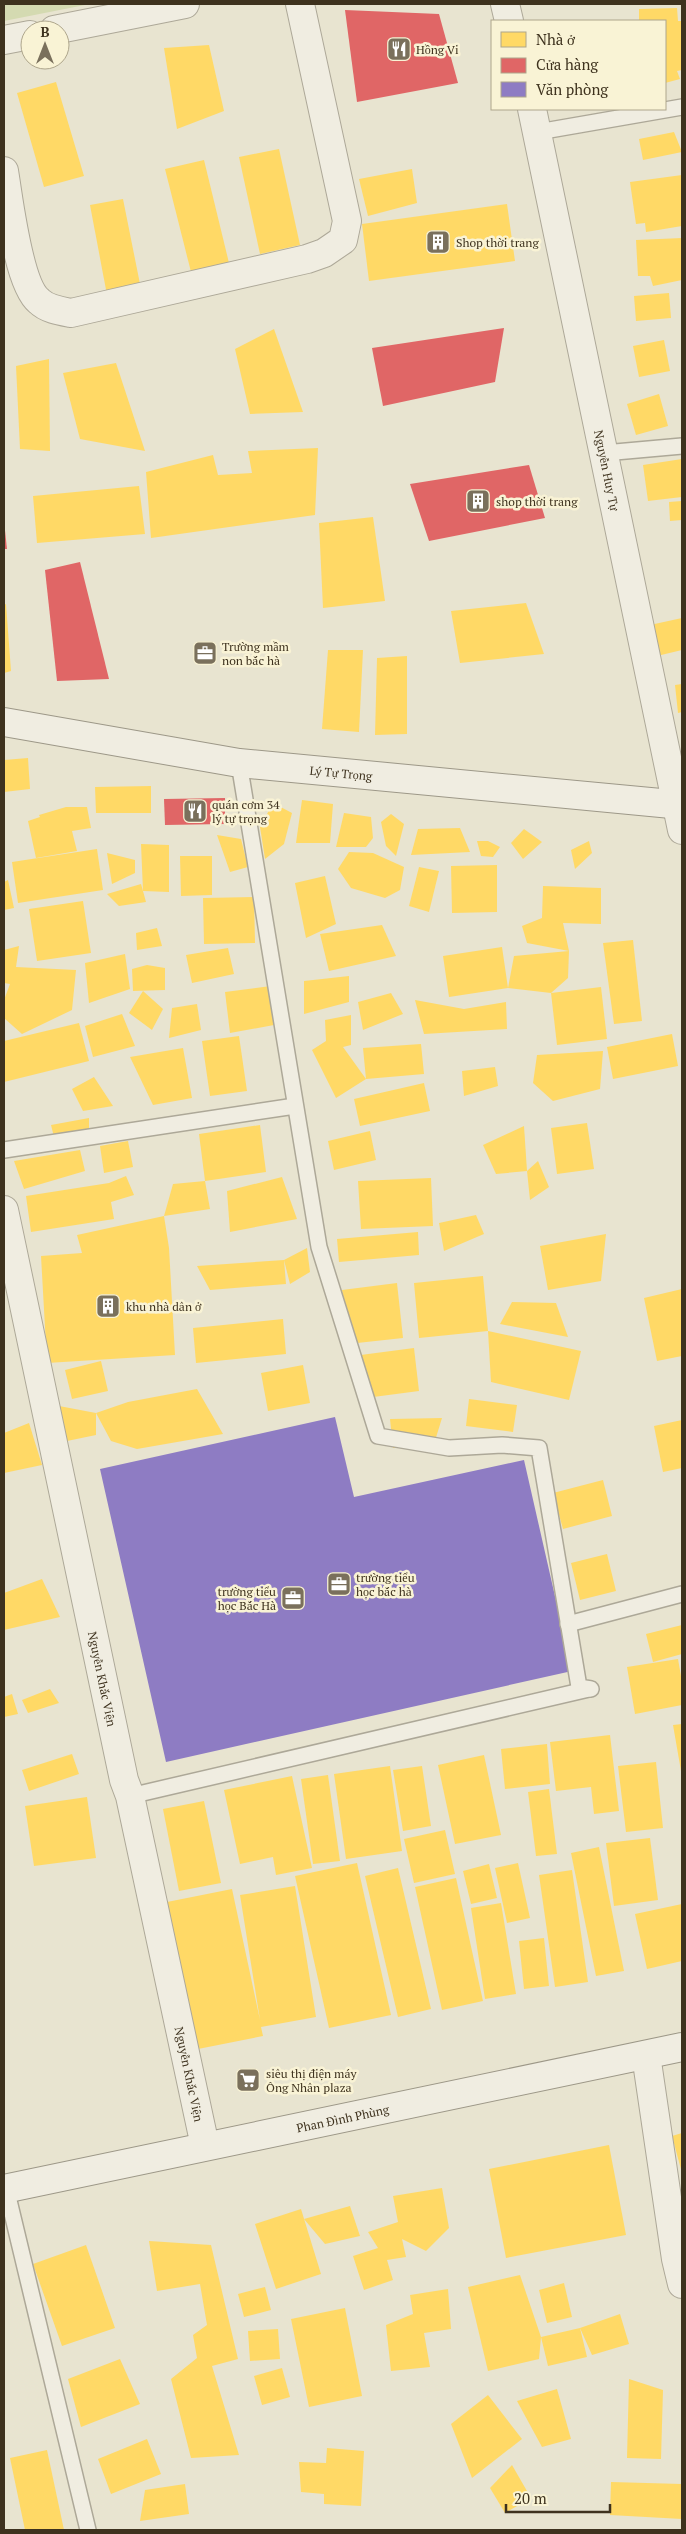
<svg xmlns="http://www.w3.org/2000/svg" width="686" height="2534" viewBox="0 0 686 2534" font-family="'PT Serif',serif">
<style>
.green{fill:#d4dab1}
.homes{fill:#ffd966}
.shops{fill:#e06666}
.offices{fill:#8e7cc3}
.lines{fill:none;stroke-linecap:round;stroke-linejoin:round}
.lane-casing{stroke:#ada898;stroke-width:18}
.street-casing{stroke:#ada898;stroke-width:30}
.secondary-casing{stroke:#9d9888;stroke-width:30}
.lane{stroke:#f0ede1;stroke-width:15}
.street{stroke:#f0ede1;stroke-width:28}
.secondary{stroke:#f0ede1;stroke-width:28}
.labels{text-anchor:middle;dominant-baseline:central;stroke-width:5;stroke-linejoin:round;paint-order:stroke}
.poi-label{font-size:12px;fill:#3e321e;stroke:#f9f3d5;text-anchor:start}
.street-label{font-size:12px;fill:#3e321e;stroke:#f9f3d5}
</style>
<rect width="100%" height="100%" fill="#e8e4d0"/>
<polygon class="green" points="4,4 90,4 4,21"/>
<g class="homes">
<polygon points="677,8 678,21 682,21 682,70 677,71 680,79 665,83 665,21 639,21 639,9"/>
<polygon points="209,45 224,111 177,129 164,48"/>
<polygon points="56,82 84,176 44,187 17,93"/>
<polygon points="674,132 682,152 643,160 639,139"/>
<polygon points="279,149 300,245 260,254 239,157"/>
<polygon points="204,160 229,263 191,272 165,169"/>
<polygon points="412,169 417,203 368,216 359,179"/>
<polygon points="682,175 682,226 646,232 645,223 636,224 630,182"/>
<polygon points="123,199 141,289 107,295 90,205"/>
<polygon points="507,204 515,261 369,281 362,224"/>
<polygon points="682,238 682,280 653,286 650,276 638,276 636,240"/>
<polygon points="669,293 671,318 636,321 634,296"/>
<polygon points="274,329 303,412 250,414 235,349"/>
<polygon points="664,340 670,371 639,377 633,346"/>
<polygon points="49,359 50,451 20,449 16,366"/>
<polygon points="116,363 145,451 80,439 63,373"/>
<polygon points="659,394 668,426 636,435 627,404"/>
<polygon points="318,448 315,515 151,538 146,472 213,455 218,475 252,473 248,451"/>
<polygon points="682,459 682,497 648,501 643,465"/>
<polygon points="139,486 145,534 37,543 33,496"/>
<polygon points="682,501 682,520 670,521 669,502"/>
<polygon points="373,517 385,601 323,608 319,523"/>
<polygon points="526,603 544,654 460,663 451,611"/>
<polygon points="6,604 11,671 4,673 4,605"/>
<polygon points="682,618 682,650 657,656 650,625"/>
<polygon points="328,650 363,650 359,732 322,729"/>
<polygon points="407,656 407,734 375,735 377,658"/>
<polygon points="682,684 682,712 678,713 675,685"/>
<polygon points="28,758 30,789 4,792 4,760"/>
<polygon points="151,786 151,813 96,813 95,787"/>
<polygon points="302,800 333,804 330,843 296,843"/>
<polygon points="273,803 292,813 284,844 265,859 260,827"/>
<polygon points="66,807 87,807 91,828 72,831 77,851 36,858 28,821 40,817 39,815"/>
<polygon points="344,813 371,817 373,838 366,847 336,847"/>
<polygon points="391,814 404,824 396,856 386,846 381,822"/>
<polygon points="460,828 470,852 411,855 418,829"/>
<polygon points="524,829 542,842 523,859 511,843"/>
<polygon points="217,835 241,839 248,867 230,872"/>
<polygon points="477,841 488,841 500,847 493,857 481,856"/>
<polygon points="589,841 592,853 575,869 571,850"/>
<polygon points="141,844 169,845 169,892 143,891 146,902 119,906 107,894 141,884 143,891"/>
<polygon points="97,849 103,890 18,903 12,862"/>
<polygon points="349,852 373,853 404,867 400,890 385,898 351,888 338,869"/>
<polygon points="107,853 135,860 135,873 112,884"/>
<polygon points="180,856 212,856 212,895 181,896"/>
<polygon points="497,865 497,912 452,913 451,866"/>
<polygon points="419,867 439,871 429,912 409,906"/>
<polygon points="325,876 336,924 306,938 295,883"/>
<polygon points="8,880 14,908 4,910 4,882"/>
<polygon points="543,886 601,888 601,924 563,923 569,951 527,943 522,926 542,918"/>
<polygon points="254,897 255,943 204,944 203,898"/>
<polygon points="83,901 91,953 37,961 29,909"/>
<polygon points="382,925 396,956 329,971 320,934"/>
<polygon points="157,928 162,946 137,950 136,933"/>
<polygon points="633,940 642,1021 614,1024 603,943"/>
<polygon points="19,946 16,967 76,970 72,1010 22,1034 4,1018 4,1000 10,984 4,983 4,950"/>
<polygon points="502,947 508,988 514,956 569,951 568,978 551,993 508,988 449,997 443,956"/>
<polygon points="228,948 234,974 192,983 186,955"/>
<polygon points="125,954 130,989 89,1003 85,963"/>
<polygon points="147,965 165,968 165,990 133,991 132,969"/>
<polygon points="349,976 349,1002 304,1014 304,981"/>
<polygon points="271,986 274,1025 230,1033 225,992"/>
<polygon points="601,987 607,1039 557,1045 551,993"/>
<polygon points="143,991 163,1009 152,1030 129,1013"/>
<polygon points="391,993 403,1014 363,1030 358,1002"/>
<polygon points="415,1000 464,1009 506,1002 507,1029 424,1034"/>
<polygon points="197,1004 201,1030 169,1038 172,1008"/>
<polygon points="122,1014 135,1046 93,1057 85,1026"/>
<polygon points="351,1015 351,1045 343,1047 366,1079 363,1048 421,1044 424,1074 366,1079 336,1098 312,1050 326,1041 325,1020"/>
<polygon points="79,1023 89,1061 4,1082 4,1041"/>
<polygon points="672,1034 678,1066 613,1079 607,1047"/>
<polygon points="239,1036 247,1091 210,1096 202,1041"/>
<polygon points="183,1048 192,1098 153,1105 130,1057"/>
<polygon points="603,1051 600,1089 553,1101 533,1083 537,1055"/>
<polygon points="495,1067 498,1086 464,1096 462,1071"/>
<polygon points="94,1077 113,1106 83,1111 72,1089"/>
<polygon points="424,1083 430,1111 360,1126 354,1099"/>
<polygon points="89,1118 89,1132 54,1137 51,1125"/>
<polygon points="587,1123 594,1169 557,1174 551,1128"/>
<polygon points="260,1125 266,1172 205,1181 199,1134"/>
<polygon points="524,1126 527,1171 496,1174 483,1145"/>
<polygon points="370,1131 376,1160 334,1170 328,1141"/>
<polygon points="128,1141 133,1167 104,1173 100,1146"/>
<polygon points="80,1150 85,1171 24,1189 14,1161"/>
<polygon points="538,1161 549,1187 530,1200 527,1171"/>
<polygon points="126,1176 134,1195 111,1202 114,1219 31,1232 26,1196 109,1183"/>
<polygon points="282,1177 297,1219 230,1232 227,1191"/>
<polygon points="431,1178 433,1226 361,1229 358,1181"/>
<polygon points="205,1181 210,1209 164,1216 173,1184"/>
<polygon points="476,1215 484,1234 444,1251 439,1223"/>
<polygon points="164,1216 169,1248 175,1355 47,1363 41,1256 82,1253 77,1235"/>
<polygon points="418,1232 419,1255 339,1262 337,1239"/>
<polygon points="606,1234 601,1281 548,1290 540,1246"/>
<polygon points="307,1248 310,1272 290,1284 284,1260 286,1284 210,1290 197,1266 284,1260"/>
<polygon points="483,1276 488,1331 419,1338 414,1283"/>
<polygon points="397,1283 403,1338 348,1344 342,1290"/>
<polygon points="682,1289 682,1356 657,1361 644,1298"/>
<polygon points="512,1302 556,1303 568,1337 500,1324"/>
<polygon points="283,1319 286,1354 196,1363 193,1328"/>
<polygon points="488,1331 581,1351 569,1400 491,1382"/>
<polygon points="414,1348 419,1391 358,1399 353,1356"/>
<polygon points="101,1361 108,1391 72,1399 65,1370"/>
<polygon points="303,1365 310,1403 268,1411 261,1373"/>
<polygon points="197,1389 223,1434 137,1449 111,1441 96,1413 96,1435 67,1441 59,1406 96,1413 128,1402"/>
<polygon points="469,1399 517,1405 513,1432 466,1426"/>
<polygon points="442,1418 434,1444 393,1448 390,1419"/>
<polygon points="682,1420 682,1468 663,1472 654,1426"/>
<polygon points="29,1423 42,1465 4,1473 4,1433"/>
<polygon points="603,1480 612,1516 563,1529 553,1493"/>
<polygon points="607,1554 616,1591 580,1600 571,1563"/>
<polygon points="42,1579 60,1617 4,1630 4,1593"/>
<polygon points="682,1625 682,1654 653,1662 646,1634"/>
<polygon points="678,1659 682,1682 682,1705 635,1714 627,1667"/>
<polygon points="50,1689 59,1703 28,1713 22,1700"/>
<polygon points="12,1694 18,1714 4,1717 4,1697"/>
<polygon points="682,1724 682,1771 681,1771 673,1725"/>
<polygon points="610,1735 619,1811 594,1814 591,1787 556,1791 550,1742"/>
<polygon points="547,1744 550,1784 505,1789 501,1749"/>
<polygon points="72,1754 79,1774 29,1791 22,1770"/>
<polygon points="484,1755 501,1835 455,1844 438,1765"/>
<polygon points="656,1762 663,1828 626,1832 618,1766"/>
<polygon points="390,1766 402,1851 346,1859 334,1774"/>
<polygon points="422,1766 431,1826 403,1831 393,1770"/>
<polygon points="328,1775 340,1861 313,1864 301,1779"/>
<polygon points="292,1776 312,1868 276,1875 273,1857 240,1864 224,1790"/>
<polygon points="549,1789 557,1854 536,1856 528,1792"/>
<polygon points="87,1797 96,1858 34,1866 25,1806"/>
<polygon points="204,1801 221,1883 179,1891 163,1809"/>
<polygon points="445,1830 455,1874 414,1883 404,1839"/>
<polygon points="650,1838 658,1900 614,1906 606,1843"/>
<polygon points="599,1847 624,1971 596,1976 571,1853"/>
<polygon points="357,1863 391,2015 329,2028 295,1876"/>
<polygon points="518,1863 530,1918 507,1923 495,1868"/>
<polygon points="489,1864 497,1898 471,1904 463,1871"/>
<polygon points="398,1868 431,2009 398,2017 365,1876"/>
<polygon points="572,1870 588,1982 555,1987 539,1875"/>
<polygon points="456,1878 483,2001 442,2010 415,1887"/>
<polygon points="295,1886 316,2017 261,2027 263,2036 198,2049 167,1902 232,1889 260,2020 240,1895"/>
<polygon points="501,1903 516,1994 485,1999 471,1908"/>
<polygon points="682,1904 682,1961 647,1969 635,1914"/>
<polygon points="544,1938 549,1986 524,1989 519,1941"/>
<polygon points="682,2133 682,2173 672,2136"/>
<polygon points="609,2145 626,2235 506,2258 489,2169"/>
<polygon points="442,2188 449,2228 426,2251 402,2239 406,2257 387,2260 393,2280 364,2290 353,2256 378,2248 368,2232 398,2222 393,2196"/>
<polygon points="350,2206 360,2236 325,2244 304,2219"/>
<polygon points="301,2209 321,2274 276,2289 255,2224"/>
<polygon points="149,2241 211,2245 238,2359 212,2366 239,2455 191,2458 171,2379 197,2358 193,2335 207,2325 200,2284 157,2291"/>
<polygon points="86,2245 115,2328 62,2346 33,2264"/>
<polygon points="520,2275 541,2337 539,2359 488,2371 468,2287"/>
<polygon points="564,2283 572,2317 547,2323 539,2290"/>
<polygon points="265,2287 271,2310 244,2317 238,2294"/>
<polygon points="448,2289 451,2329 424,2333 430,2367 391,2371 386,2325 413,2314 410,2295"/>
<polygon points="345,2308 362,2396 309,2407 291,2319"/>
<polygon points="620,2314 629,2344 592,2355 580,2328 587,2357 548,2366 541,2337 580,2328"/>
<polygon points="278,2329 280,2359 250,2361 248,2331"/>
<polygon points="120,2359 140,2404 81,2427 68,2379"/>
<polygon points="282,2368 290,2397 262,2405 254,2376"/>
<polygon points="629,2379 663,2390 661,2459 627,2458"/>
<polygon points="557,2389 571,2439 542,2447 517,2401"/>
<polygon points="488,2395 522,2439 472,2478 451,2424"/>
<polygon points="147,2439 161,2474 111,2494 98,2459"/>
<polygon points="327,2448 364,2451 361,2506 324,2504 324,2494 301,2492 299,2462 326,2463"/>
<polygon points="47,2450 64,2530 25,2530 10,2458"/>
<polygon points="512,2465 531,2498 505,2513 490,2488"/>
<polygon points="611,2482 682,2484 682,2519 610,2515"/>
<polygon points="185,2484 189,2514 140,2521 145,2490"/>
</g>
<g class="shops">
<polygon points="345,10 439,14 458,83 357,102"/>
<polygon points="504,328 495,382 383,406 372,348"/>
<polygon points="529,465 545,518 429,541 410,484"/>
<polygon points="4,521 7,549 4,549"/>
<polygon points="80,562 109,679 57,681 45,570"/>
<polygon points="225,798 225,824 165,825 164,799"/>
</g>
<polygon class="offices" points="335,1417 354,1497 524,1460 572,1671 166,1762 100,1469"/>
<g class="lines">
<g class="lane-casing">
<g id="lane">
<polyline points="538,132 682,107"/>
<polyline points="604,453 682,446"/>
<polyline points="239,763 319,1247 378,1436 449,1448 502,1445 539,1448 579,1687 591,1689"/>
<polyline points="4,1150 295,1106"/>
<polyline points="568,1624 682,1594"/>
<polyline points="130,1796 589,1689"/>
<polyline points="6,2188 88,2530"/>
</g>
</g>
<g class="street-casing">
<g id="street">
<polyline points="505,4 509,21"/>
<polyline points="54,30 185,4"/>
<polyline points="4,40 30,35"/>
<path id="s1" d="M532 109 682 830"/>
<path d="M4 171C9 200 18 284 39 301 47 309 60 311 71 313L307 259 324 253 343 240 347 221 300 4"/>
<path id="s2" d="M4 1210 124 1780 130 1796 205 2146"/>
<polyline points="646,2055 676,2259 682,2284"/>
</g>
</g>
<g class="secondary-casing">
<g id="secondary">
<path id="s3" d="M4 722 239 763 682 805"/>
<path id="s4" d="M4 2189 682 2047"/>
</g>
</g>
<use href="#lane" class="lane"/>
<use href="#street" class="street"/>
<use href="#secondary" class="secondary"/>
</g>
<defs>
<g id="restaurant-square" transform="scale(1.25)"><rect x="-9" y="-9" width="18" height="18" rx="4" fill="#7a705c" stroke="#f9f3d5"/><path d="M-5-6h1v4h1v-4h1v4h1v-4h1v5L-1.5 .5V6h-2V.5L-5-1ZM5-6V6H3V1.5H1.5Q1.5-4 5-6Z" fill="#fff"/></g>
<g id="building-square" transform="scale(1.25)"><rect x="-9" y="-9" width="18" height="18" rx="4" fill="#7a705c" stroke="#f9f3d5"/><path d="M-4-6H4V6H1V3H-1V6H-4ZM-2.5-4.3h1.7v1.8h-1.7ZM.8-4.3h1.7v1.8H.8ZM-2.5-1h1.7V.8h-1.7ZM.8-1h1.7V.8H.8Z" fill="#fff"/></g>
<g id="office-square" transform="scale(1.25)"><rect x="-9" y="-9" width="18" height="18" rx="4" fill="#7a705c" stroke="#f9f3d5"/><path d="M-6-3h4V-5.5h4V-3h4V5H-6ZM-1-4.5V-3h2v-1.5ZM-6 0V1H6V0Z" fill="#fff"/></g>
<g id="supermarket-square" transform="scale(1.25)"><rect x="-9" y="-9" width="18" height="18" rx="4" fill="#7a705c" stroke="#f9f3d5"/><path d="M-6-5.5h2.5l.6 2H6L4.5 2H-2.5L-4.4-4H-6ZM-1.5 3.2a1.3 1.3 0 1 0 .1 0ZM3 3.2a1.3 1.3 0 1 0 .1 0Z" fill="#fff"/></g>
</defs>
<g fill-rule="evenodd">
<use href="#restaurant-square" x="399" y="49"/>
<use href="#building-square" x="438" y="242"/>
<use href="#building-square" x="478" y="501"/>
<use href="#office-square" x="205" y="653"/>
<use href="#restaurant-square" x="195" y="811"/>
<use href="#building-square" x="108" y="1306"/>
<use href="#office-square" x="339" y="1584"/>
<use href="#office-square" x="293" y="1598"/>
<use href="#supermarket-square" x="248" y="2080"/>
</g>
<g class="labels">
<g class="poi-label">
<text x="416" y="49">Hồng Vi</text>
<text x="456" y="242">Shop thời trang</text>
<text x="496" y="501">shop thời trang</text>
<text x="222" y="646">Trường mầm<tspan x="222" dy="14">non bắc hà</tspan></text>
<text x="212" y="804">quán cơm 34<tspan x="212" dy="14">lý tự trọng</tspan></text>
<text x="126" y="1306">khu nhà dân ở</text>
<text x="356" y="1577">trường tiểu<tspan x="356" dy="14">học bắc hà</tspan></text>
<text x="276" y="1591" text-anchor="end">trường tiểu<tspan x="276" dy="14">học Bắc Hà</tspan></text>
<text x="266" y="2073">siêu thị điện máy<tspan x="266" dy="14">Ông Nhân plaza</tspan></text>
</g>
<g class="street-label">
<text stroke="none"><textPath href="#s1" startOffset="369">Nguyễn Huy Tự</textPath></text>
<text stroke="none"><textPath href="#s3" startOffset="341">Lý Tự Trọng</textPath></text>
<text stroke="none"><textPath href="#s2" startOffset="479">Nguyễn Khắc Viện</textPath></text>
<text stroke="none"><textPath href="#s2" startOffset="884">Nguyễn Khắc Viện</textPath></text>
<text stroke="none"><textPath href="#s4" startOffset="346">Phan Đình Phùng</textPath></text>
</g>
</g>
<rect width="686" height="2534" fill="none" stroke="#3e321e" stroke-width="10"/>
<rect x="491" y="20" width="175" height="90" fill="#f9f3d5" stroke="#aea68c"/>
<rect x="501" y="32" width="25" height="15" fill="#ffd966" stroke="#aea68c"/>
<text x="536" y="45" font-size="15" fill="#3e321e">Nhà ở</text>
<rect x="501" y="58" width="25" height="15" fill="#e06666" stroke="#aea68c"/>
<text x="536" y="70" font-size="15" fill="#3e321e">Cửa hàng</text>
<rect x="501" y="82" width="25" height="15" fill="#8e7cc3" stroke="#aea68c"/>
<text x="536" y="95" font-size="15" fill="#3e321e">Văn phòng</text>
<g transform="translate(45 45)"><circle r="24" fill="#f9f3d5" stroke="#aea68c"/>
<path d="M0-4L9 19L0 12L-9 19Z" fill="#7a705c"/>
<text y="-8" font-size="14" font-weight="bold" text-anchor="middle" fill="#3e321e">B</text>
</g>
<path d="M506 2504v8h104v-8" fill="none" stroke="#3e321e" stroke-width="2.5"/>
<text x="514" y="2504" font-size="15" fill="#3e321e" stroke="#f9f3d5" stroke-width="4" paint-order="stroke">20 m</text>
</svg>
